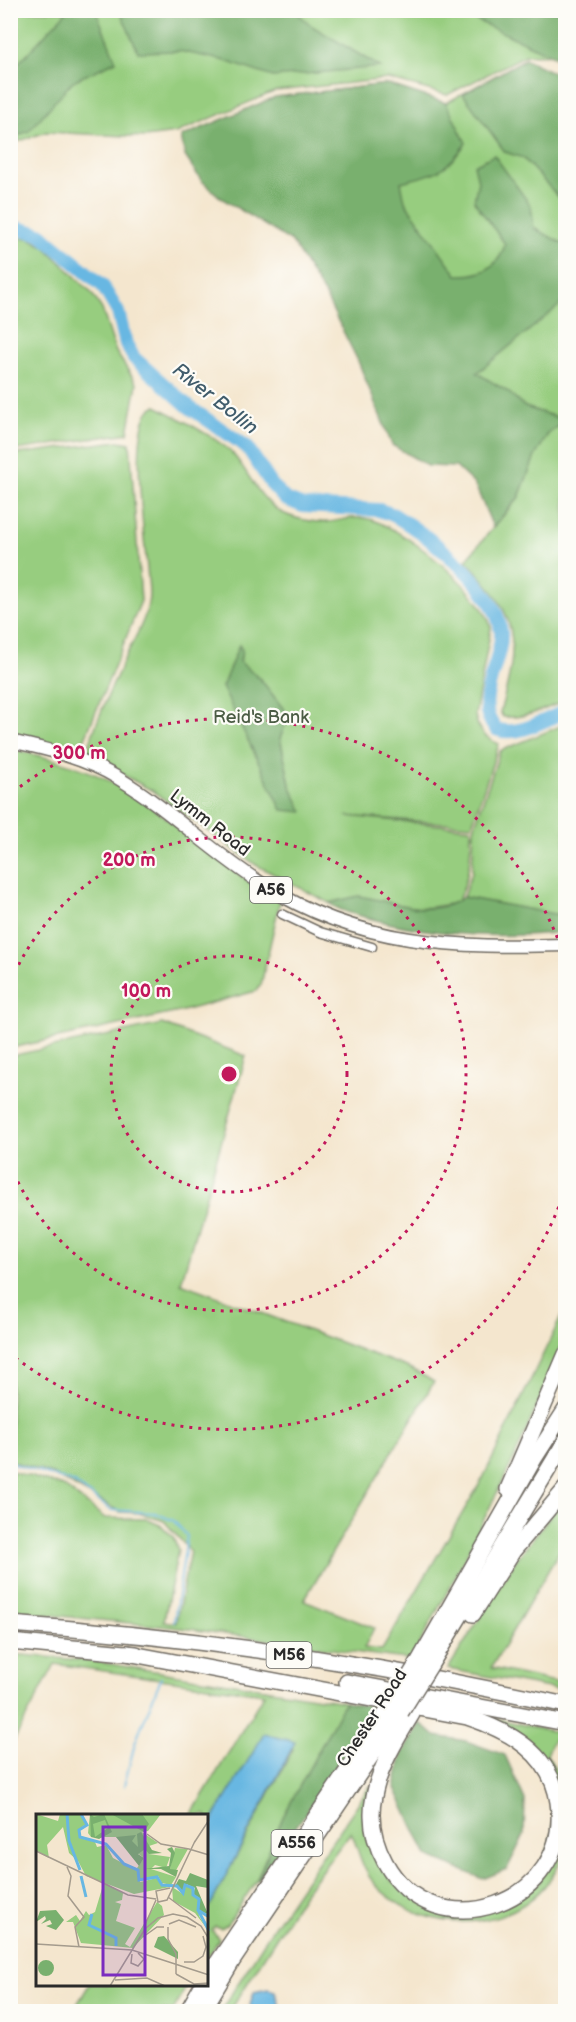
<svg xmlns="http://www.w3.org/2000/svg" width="576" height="2022" viewBox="0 0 576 2022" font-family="'Balsamiq Sans',sans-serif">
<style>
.green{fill:#97cd7f;stroke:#617c55;stroke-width:1.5;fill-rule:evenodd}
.forest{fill:#79b06e;stroke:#526e4c;stroke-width:1.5}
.water{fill:#67b7e2;stroke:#497186;stroke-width:1.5}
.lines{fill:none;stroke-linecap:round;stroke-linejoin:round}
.stream{stroke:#67b7e2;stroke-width:2}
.river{stroke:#67b7e2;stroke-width:14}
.street-casing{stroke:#716c64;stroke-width:11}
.primary-casing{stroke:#716c64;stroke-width:15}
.highway-casing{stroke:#716c64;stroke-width:18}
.street{stroke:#fff;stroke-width:8}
.primary{stroke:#fff;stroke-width:12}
.highway{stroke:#fff;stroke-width:15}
.highway-bridge-casing{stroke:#716c64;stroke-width:18;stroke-linecap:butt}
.highway-bridge{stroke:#fff;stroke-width:15}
.ring{fill:none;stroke:#c2185b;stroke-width:3;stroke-dasharray:3 6}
.labels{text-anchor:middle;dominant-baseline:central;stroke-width:4.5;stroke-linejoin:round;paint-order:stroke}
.shield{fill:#fdfcf7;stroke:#6a6a68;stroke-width:1.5}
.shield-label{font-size:16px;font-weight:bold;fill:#2b2b2b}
.park-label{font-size:18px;fill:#4b5c44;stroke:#fdfcf7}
.street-label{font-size:18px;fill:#2b2b2b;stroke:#fdfcf7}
.water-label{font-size:20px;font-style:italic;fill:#405c6b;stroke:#fdfcf7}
.inset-river{fill:none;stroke:#67b7e2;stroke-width:3}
.inset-road{fill:none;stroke:#a49b8d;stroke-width:1.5}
.view{fill:#7b2cbf;fill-opacity:0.15;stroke:#7b2cbf;stroke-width:3}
.inset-edge{fill:none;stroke:#2b2b2b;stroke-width:3}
.centre{fill:#c2185b;stroke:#fdfcf7;stroke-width:3}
.ring-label{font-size:18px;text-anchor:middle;font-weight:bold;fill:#c2185b;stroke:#fdfcf7;stroke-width:4.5;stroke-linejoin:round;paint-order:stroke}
</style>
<rect width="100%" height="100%" fill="#fdfcf7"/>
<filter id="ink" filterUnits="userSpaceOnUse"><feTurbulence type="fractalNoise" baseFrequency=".0167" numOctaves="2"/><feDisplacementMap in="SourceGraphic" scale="12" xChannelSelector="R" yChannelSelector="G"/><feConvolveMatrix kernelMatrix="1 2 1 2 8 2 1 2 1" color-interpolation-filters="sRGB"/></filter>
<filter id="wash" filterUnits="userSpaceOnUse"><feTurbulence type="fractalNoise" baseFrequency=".008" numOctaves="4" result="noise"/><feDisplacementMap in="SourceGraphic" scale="24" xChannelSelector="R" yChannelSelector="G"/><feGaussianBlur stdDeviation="1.35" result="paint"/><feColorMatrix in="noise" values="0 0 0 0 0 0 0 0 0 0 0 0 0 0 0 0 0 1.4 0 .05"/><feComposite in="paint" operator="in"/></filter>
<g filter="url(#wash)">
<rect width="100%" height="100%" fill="#f4e6ce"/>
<g class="green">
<polygon points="11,11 565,11 565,54 526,55 447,95 388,79 276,91 176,133 145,137 46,132 11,144"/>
<polygon points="525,59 565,78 538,151 565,185 565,420 525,407 507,391 476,374 275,97 387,84 446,103"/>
<polygon points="10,238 29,238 45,247 90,291 102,309 116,352 137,384 128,433 11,451"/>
<path d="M156 406C174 415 221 440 233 454 249 473 258 497 279 511 291 518 313 523 328 522 340 521 350 516 364 518 399 523 485 593 491 628L475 715C478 731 484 737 499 744L472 825 346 816 471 828C471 855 470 878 457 902 441 906 427 909 411 907 375 903 366 892 329 903L256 865 151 790 86 755C95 723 109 693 123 662 132 642 149 617 149 594 149 564 123 414 156 406ZM242 650 240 662 261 680 289 716 280 737 290 785 302 812 222 687Z"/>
<path d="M565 422 566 557H563L566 579 565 701C545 709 525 719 503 717L500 712C521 640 518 615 466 560L519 497 535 456 548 434Z"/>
<polygon points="118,441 130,443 141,601 79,753 11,734 11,455"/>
<polygon points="565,724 565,916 463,897 472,872 474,828 500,751"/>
<path d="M16 750C50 758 85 767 115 784 174 817 221 867 280 901L261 985 256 991 179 1012 11 1048 10 766Z"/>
<polygon points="162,1024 246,1056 181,1283 412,1369 434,1382 304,1600 374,1628 364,1648 382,1650 483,1478 565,1309 565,1340 518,1450 460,1568 411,1660 189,1629 11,1611 11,1471 63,1486 105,1518 146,1519 162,1526 173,1537 178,1550 164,1621 176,1623 190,1551 164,1521 139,1513 120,1512 52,1474 11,1461 10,1056"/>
<polygon points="565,1497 565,1542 491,1668 565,1684 565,1691 448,1669 516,1560"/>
<polygon points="11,1654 92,1661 345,1702 283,1817 256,1881 227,1925 221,1928 215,1926 212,1930 219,1939 207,1959 207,1912 293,1749 264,1735 207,1829 207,1815 191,1815 264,1694 55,1664 11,1746"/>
<path d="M498 1719 565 1734V1743L553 1740 547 1755C561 1777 565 1793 565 1819 565 1828 567 1838 565 1846 543 1933 428 1945 373 1882 361 1867 358 1848 351 1832L303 1895 230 2011 220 2012 273 1928 370 1786 391 1881 462 1915 539 1883 562 1794 495 1721Z"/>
<polygon points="89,1985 89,1984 187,1985 173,2011 73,2011"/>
</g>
<g class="forest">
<polygon points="68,10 96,11 116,61 73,81 29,131 11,139 11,71"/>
<polygon points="120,11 295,11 312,26 380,67 273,77 222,60 179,51 138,52"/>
<polygon points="456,11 565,11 565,47 558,58"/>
<polygon points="525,59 565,78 565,132 559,141 565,170 565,221 563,202 523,158 505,152 463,94"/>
<path d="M387 84 446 103 466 143C445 173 435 174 401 182L405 202 457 275C480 276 499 268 505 244L474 201 478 181 474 165 494 155 531 206 534 228 565 245V301L477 373 507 391 525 407 565 420 548 434 535 456 519 497 493 527 475 485 456 467 428 466 392 445 358 361 325 295 292 242 221 198 201 180 185 156 181 137 275 97Z"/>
<polygon points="239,645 242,650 240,662 261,680 289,716 280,738 290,785 303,812 282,810 222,687"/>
<path d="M358 896C391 900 433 921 463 897L565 916V932C500 939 436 936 372 919 358 915 341 912 329 903Z"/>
<polygon points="345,1702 381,1708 257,1881 283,1817"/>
<polygon points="420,1723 435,1736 466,1741 505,1755 525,1800 524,1835 507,1869 483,1879 427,1856 395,1788 401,1756"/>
</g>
<g class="water">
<polygon points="264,1734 295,1742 207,1912 207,1829"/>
<polygon points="268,1989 275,1991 280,2006 278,2011 252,2011 250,2004 254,1992"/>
</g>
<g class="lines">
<g class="stream">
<polyline points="10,1463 74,1483 111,1510 155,1513 174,1521 187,1536 174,1622"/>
<polyline points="124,1786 135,1743 161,1678"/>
</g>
<path class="river" d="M10 226 40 234 102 285 118 312 126 344 134 358 189 407 247 447 272 485 285 499 303 506 379 510 394 515C430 537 497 588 501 632 503 663 471 703 496 729 517 738 546 719 566 711"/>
</g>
</g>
<g filter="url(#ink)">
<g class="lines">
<g class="street-casing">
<polyline id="street" points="282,914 320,932 372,947"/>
</g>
<g class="primary-casing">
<path id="primary" d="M10 741C47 749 85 758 118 778 170 809 212 853 264 885 360 946 456 948 566 945"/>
</g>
<g class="highway-casing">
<g id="highway">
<polyline points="508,1489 566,1354"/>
<polyline points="473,1614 513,1551 566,1488"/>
<path d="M10 1624C197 1637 383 1665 566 1705"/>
<polyline points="10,1642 136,1654"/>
<path d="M127 1653 467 1717C509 1731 551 1753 558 1802 573 1904 434 1953 385 1862 374 1842 369 1819 374 1796 379 1768 397 1738 412 1714"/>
<polyline points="419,1661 534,1459 566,1409"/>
<polyline points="431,1664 566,1440"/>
<polyline points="347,1682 566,1723"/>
<polyline points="207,1978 389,1709"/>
<polyline points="187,2012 203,1984"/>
<polyline points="202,2012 233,1960 401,1712"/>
</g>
</g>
<use href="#street" class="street"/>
<use href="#primary" class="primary"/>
<use href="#highway" class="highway"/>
<g class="highway-bridge-casing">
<g id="highway-bridge">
<polyline points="389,1709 419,1661"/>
<polyline points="401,1712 431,1664"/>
</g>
</g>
<use href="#highway-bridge" class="highway-bridge"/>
</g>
</g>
<g class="ring">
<circle cx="229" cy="1074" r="118"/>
<path d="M11 981A237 237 0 1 1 11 1167"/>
<path d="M565 1190A355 355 0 0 1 13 1356M13 792A355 355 0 0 1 565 958"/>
</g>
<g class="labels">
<g class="shield">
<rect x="250" y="877" width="42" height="26" rx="4.5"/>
<rect x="266.5" y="1642" width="45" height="26" rx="4.5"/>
<rect x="271.5" y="1830" width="51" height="26" rx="4.5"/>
</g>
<g class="shield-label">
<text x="271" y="890">A56</text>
<text x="289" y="1655">M56</text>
<text x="297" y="1843">A556</text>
</g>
<g class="park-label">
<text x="261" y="717">Reid's Bank</text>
</g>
<g class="street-label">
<text transform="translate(210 823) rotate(38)">Lymm Road</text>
<text transform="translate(372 1718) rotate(-57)">Chester Road</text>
</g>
<g class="water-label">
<text transform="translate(215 399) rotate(38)">River Bollin</text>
</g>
</g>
<g transform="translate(36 1814)">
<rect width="172" height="172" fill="#f4e6ce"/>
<path d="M0 0 22 7 24 0H44L50 10 42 16 44 24 59 28 61 33 70 31 77 44 102 57 104 68 121 64 126 71 134 73 98 80 50 62 42 47 33 39 27 13 11 31 13 44 0 37ZM54 0H125L112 17 106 18 122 29 113 32V40L134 43 130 54 119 51 115 55 140 63 135 71 126 69 122 62 104 66 101 54 108 44 80 23H55L52 19ZM139 34 152 35 139 58 134 55ZM68 68 87 79 86 86 79 88 85 90 80 107 99 114 89 130 94 133 121 88 126 92 128 101 97 134 45 129 37 108H30L40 101 44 107 50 97 53 101 59 98ZM150 72 158 75 156 80 162 85 163 102 172 116 159 99 137 87 136 73 147 80Z" fill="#97cd7f"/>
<path d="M54 0 58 3 68 0 76 18 63 25 55 23ZM69 6 72 14 59 23 57 10ZM75 0H106L113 10 108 18ZM105 18 116 36 126 39 113 40 109 35 102 40 108 44 103 52 80 23 100 21 96 27 102 33 101 20ZM136 33 139 39 134 55 142 56 140 63 125 55H108L133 52 135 39 131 35ZM154 59 172 66V74L160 72 172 100 163 97 170 109 162 97 163 84 157 80 159 74 150 70 147 78 139 72 143 65 150 67ZM20 96 28 106 20 116 10 112 16 110 14 106 5 110 10 105 9 102 0 108 4 97ZM128 122 142 138V145L118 133 122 123ZM2 154a8 8 0 1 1 16 0a8 8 0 1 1-16 0Z" fill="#79b06e" fill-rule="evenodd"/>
<path class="inset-river" d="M31 0 33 27 44 56M45 0 51 11 43 16 44 23 70 30 88 50 102 56 103 66 121 63 126 71 141 72 147 79 149 71 157 74V81L163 85 162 96 173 103M45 62 50 83M162 96 173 117M56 100 53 111 80 124V132"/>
<path class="inset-road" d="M111 20 125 30 153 35M158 29 173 6M153 35 173 41M0 37 92 81 120 85M31 53 35 62 32 82 48 103 39 113 43 133M134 74 120 77 122 88 131 86 159 27M132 83 160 104M133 110 143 106 160 113M108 113 120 86M132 113V125L140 140V160M107 123 121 113H128M0 130 96 136 173 161M96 140 95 149 102 152 108 145 102 139M148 148H158L167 142 170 133 167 122M140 160 158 170 173 169M79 166 111 164 129 172M74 172 109 115 122 104 137 100 151 103 165 112 173 125"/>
<path class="view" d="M67 13H109V161H67Z"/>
<rect width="172" height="172" class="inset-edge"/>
</g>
<circle cx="229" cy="1074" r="9" class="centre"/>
<g class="ring-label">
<text x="79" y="759">300 m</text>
<text x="129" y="866">200 m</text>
<text x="146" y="997">100 m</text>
</g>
<rect width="576" height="2022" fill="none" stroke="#fdfcf7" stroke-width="36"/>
</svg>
